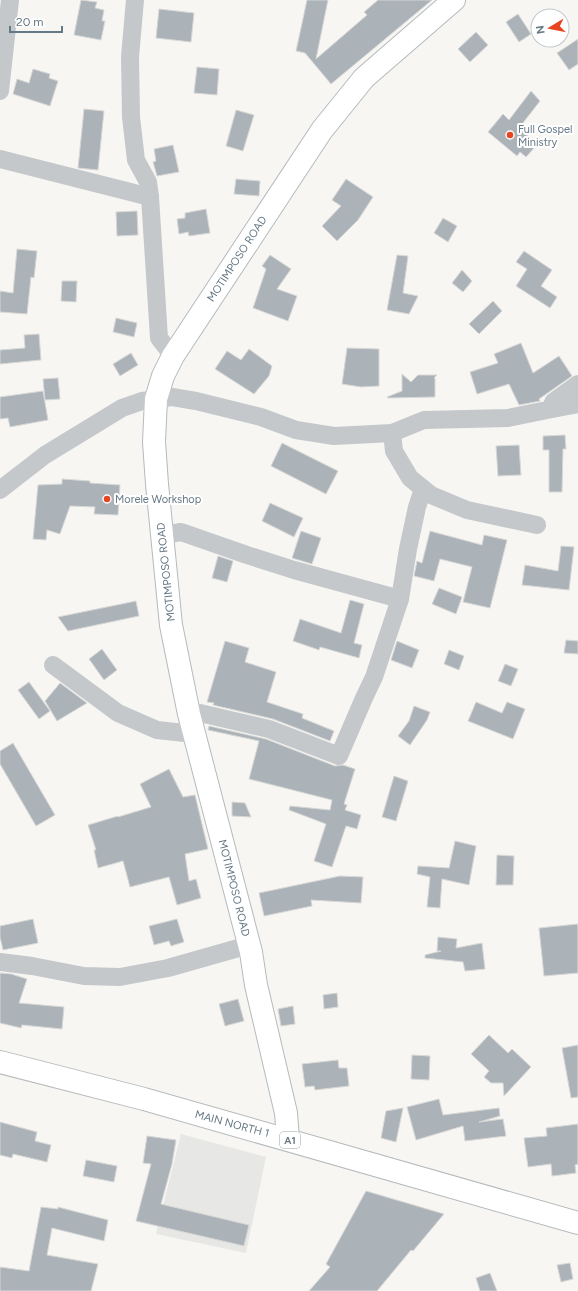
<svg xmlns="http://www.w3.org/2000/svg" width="578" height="1291" viewBox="0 0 578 1291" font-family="Figtree,sans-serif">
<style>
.built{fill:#e7e8e6}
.building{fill:#abb3b9;stroke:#d8d8d6}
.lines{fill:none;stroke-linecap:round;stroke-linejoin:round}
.secondary-casing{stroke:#b4babe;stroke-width:24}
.primary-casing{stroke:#b5babd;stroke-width:24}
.street{stroke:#c4c8cb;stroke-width:18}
.secondary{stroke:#fff;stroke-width:22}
.primary{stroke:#fff;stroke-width:22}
.poi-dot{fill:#e74522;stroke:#fff;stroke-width:1.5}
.labels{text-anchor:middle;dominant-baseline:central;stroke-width:4;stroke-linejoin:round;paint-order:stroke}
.shield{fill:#fff;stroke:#93a0aa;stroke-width:1}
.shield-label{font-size:10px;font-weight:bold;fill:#657885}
.poi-label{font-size:11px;fill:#657885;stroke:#fff;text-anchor:start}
.street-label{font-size:11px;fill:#657885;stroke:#fff}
</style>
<rect width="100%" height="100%" fill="#f7f6f3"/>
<polygon class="built" points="181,1134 266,1157 246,1253 156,1234"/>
<g class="building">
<polygon points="81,0 97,2 95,8 104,10 102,21 105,21 101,40 74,35"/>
<polygon points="307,0 328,0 316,59 367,15 364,12 378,0 432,0 331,84 305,53 296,51"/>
<polygon points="159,9 194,13 191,42 156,38"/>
<polygon points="518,14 531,34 519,42 506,22"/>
<polygon points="476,32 488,45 470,62 458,49"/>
<polygon points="578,39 578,64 569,70 557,53"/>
<polygon points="197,67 219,69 217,95 194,93"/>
<polygon points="33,69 50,74 49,78 58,81 50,106 13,94 17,79 29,83"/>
<polygon points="531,91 540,101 519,128 531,139 529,142 535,147 526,157 520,152 517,156 488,132 503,114 509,120"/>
<polygon points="84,109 104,111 98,170 78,168"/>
<polygon points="236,110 254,115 243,151 226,146"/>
<polygon points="173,145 179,172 157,176 153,162 156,161 154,149"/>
<polygon points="236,179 260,181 259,196 234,194"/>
<polygon points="346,179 373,197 358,220 337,241 322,226 341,206 332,200"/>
<polygon points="206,209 210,233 189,236 188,232 179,234 177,219 185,218 185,213"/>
<polygon points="137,211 138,235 117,236 116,212"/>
<polygon points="443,218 457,226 448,242 434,233"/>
<polygon points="17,249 37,251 34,278 31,277 27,314 0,312 0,291 13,293"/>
<polygon points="524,251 552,270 541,286 557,297 550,308 516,286 527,269 516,262"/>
<polygon points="270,255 291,269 277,289 297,296 288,321 253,308 266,269 262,266"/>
<polygon points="397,255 408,256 403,293 418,296 409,314 387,310"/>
<polygon points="462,270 472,281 463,292 452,283"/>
<polygon points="62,281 77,281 76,302 61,301"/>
<polygon points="493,301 502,311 479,334 469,324"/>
<polygon points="116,318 137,323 134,337 113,332"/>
<polygon points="39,334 41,360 0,364 0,350 25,348 24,335"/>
<polygon points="521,343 533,373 559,356 572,376 539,399 540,401 519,405 509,384 477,394 470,372 498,363 494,354"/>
<polygon points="347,348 379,349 379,386 361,387 342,384"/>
<polygon points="249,349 272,366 269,376 254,394 215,369 227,351 241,360"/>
<polygon points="131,353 138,365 120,376 113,364"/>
<polygon points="402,374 411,382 418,375 437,375 434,378 435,378 435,397 388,398 387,397 402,391"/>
<polygon points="58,378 60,399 45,400 43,379"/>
<polygon points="43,391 48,420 10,427 8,418 0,419 0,397"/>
<polygon points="565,435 566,449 563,449 562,492 549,492 549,450 543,450 543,436"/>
<polygon points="282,443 338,471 326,494 271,466"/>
<polygon points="519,445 521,475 498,476 496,446"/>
<polygon points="62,479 90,481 90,483 120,485 118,515 94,514 95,507 70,506 60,534 47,530 46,540 33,539 38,485 62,484"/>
<polygon points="270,503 303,518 294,537 262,521"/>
<polygon points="301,531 321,538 312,564 292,558"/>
<polygon points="430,531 482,545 484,535 507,540 490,608 463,602 472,567 440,559 434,581 414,576 417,561 422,563"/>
<polygon points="561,546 574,547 569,590 522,585 525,565 558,571"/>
<polygon points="218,556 233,561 227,582 212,578"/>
<polygon points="439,588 462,597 456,614 432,604"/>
<polygon points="350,600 364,604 354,643 362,645 359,658 320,647 319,650 293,641 300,619 341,633"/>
<polygon points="136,601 139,616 68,631 58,617"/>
<polygon points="566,640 578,641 578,654 564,653"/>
<polygon points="225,641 249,648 245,662 276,672 267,702 303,714 302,718 334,731 330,741 273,719 213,705 214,703 207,702"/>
<polygon points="397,641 419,650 412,668 391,660"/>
<polygon points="102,649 117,670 104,680 89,659"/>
<polygon points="449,650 464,656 459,670 444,664"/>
<polygon points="505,664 518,669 511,686 498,681"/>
<polygon points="29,682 50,711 39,719 18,690"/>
<polygon points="60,683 87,703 57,721 45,701"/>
<polygon points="476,702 502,713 507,702 525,709 513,739 468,721"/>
<polygon points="414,706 430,712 427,720 410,745 398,736 409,721"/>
<polygon points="209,726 266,739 335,766 343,765 355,769 344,804 347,805 345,810 361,815 357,829 346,826 332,867 314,861 326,824 289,810 290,806 330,810 332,800 249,779 259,741 208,730"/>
<polygon points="13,743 55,815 36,826 0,764 0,751"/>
<polygon points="169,769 183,797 195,795 208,849 185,854 189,881 196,879 201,898 177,905 169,877 130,887 123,861 98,868 94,850 96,850 88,825 118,816 118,817 151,807 140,784"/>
<polygon points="394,776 408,781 396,821 382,817"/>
<polygon points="232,802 245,803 251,817 232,816"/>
<polygon points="455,841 476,846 469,885 442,879 440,908 427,907 430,877 417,874 418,866 449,868"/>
<polygon points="497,855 514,856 513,885 496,885"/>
<polygon points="340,876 363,877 361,903 311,900 312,906 264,916 259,893"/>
<polygon points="33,919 38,943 3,950 0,937 0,926"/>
<polygon points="177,919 184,942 171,946 169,941 154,945 149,926"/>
<polygon points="578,924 578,973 544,976 539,928"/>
<polygon points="438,937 457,939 456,948 482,943 485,969 465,971 463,962 425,958 425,955 441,951 437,951"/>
<polygon points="0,973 11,974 27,979 19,1003 64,1007 62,1029 22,1025 21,1028 0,1023"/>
<polygon points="337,993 338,1007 324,1009 323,995"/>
<polygon points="238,999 244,1021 225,1026 219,1004"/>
<polygon points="293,1006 295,1024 281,1026 278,1009"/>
<polygon points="489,1035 508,1053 512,1049 531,1067 504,1096 503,1083 491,1083 484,1077 489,1071 471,1054"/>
<polygon points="578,1045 578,1097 571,1098 562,1048"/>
<polygon points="412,1055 430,1056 429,1080 411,1079"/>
<polygon points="338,1060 339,1068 347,1068 349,1086 315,1090 314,1086 305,1087 302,1064"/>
<polygon points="439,1099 443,1115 499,1108 500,1116 479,1122 503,1119 506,1136 465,1141 463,1126 416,1140 407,1107"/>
<polygon points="403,1108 396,1142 381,1138 386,1111"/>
<polygon points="0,1122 37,1132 35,1141 51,1145 47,1162 13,1154 12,1158 0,1155"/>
<polygon points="578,1124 578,1164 575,1165 576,1173 552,1176 551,1164 528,1167 524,1138 547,1136 546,1128"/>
<polygon points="147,1136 176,1140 172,1164 161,1204 249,1225 244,1246 136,1221 151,1164 143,1163"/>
<polygon points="86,1160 117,1166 114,1182 83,1176"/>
<polygon points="366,1191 444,1214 413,1251 411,1250 377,1291 309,1291 330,1267 326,1264"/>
<polygon points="41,1207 58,1209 58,1207 108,1220 104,1241 52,1228 47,1255 98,1264 91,1291 0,1291 0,1267 29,1271"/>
<polygon points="570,1263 573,1279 561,1282 557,1265"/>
<polygon points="490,1273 497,1291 480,1291 476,1278"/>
</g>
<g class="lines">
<g class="secondary-casing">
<polyline id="secondary" points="288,1139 286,1113 256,985 251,952 189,714 171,625 157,484 154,442 156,399 163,376 173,356 322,130 364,78 454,0"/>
</g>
<g class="primary-casing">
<polyline id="primary" points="0,1062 144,1099 578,1223"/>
</g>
<g class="street">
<polyline points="135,0 130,57 131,117 136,160 148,182 150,197 159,338 173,356"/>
<polyline points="0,91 10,0"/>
<polyline points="0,159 150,197"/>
<polyline points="552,409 578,404"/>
<polyline points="392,433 394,451 410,478 431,495 467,510 537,525"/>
<polyline points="0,490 45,455 122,408 142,401 172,397 196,401 261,417 296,430 334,436 392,433 424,420 508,418 552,409 553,402 578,384"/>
<polyline points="163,535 181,532 247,555 294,570 400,599"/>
<polyline points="53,665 118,713 157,730 194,734"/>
<polyline points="189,714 200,713 269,729 339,756 364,698 374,677 400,599 408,549 417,507 423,489"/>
<polyline points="0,962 32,966 84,976 120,977 168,968 249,945"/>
</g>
<use href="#secondary" class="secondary"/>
<use href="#primary" class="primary"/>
</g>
<g class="poi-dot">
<circle cx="510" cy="135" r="4"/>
<circle cx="107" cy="499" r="4"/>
</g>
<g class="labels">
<rect class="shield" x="280" y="1132" width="20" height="16" rx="3"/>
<g class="shield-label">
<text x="290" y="1140">A1</text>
</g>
<g class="poi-label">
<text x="518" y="129">Full Gospel<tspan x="518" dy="13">Ministry</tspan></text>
<text x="115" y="499">Morele Workshop</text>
</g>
<g class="street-label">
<text transform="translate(237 259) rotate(-57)">MOTIMPOSO ROAD</text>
<text transform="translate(166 572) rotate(-96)">MOTIMPOSO ROAD</text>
<text transform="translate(234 888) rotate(76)">MOTIMPOSO ROAD</text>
<text transform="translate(232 1124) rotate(15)">MAIN NORTH 1</text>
</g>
</g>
<g transform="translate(550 28) rotate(260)"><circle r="19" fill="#ffffff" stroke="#c1c9ce"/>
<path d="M0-3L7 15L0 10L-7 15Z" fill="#e74522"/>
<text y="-6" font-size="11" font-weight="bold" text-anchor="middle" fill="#657885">N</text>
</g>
<path d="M10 26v6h52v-6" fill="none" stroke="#657885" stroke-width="2"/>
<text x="16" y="26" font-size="12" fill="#657885" stroke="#ffffff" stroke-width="3" paint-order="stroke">20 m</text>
</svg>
